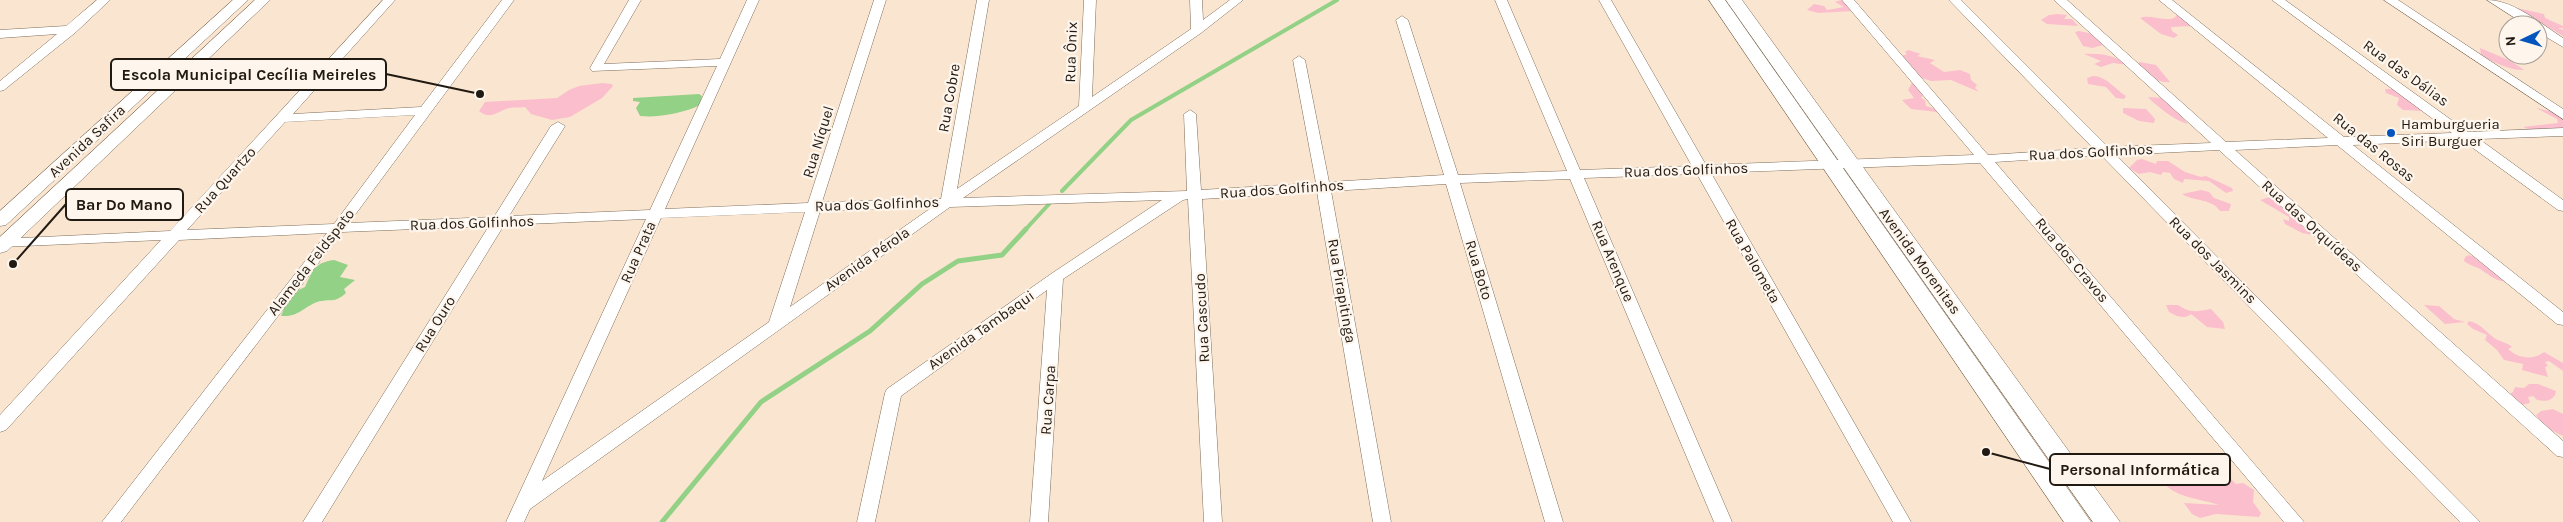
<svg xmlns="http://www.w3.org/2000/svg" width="2563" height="522" viewBox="0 0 2563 522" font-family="Karla,sans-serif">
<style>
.green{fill:#fbbecd}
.water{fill:#92d186}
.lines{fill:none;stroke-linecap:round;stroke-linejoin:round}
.stream-far1{stroke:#92d186;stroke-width:4}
.stream{stroke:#92d186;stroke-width:5}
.minor-casing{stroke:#7e6d59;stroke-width:1}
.tertiary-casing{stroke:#7e6d59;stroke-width:1}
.secondary-casing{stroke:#7e6d59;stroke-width:1}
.minor{fill:#fff;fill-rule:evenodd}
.tertiary{fill:#fff;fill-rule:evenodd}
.secondary{fill:#fff;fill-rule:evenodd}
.poi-dot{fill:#0454be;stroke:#fef6ed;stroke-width:2}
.labels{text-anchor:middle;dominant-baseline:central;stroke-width:4.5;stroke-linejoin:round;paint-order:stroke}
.street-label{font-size:15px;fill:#211a12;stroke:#fef6ed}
.poi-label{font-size:15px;fill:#211a12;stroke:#fef6ed;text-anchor:start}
.leader{fill:none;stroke:#211a12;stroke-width:2}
.callout-dot{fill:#211a12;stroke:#fef6ed;stroke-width:2}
.callout{fill:#fef6ed;stroke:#211a12;stroke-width:2}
.callout-label{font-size:16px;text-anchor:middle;font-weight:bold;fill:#211a12}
</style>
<rect width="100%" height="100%" fill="#fae6d0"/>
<g class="green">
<polygon points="1841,0 1848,2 1853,11 1818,13 1807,10 1814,4 1824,6 1827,10 1844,7 1835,2"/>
<polygon points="2516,8 2544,14 2545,18 2563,26 2563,28 2558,28 2563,30 2563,36"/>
<polygon points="2057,14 2067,15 2064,19 2072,19 2078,26 2047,24 2041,20 2049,15"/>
<path d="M2177 15 2192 26 2171 27 2172 31 2178 35 2174 38 2161 34 2140 18C2150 13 2171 25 2177 15Z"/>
<path d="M2079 31C2089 33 2099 34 2103 45L2092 48 2083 46 2075 32Z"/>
<path d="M2480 48 2511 61 2524 70C2512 71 2492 62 2481 55Z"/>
<path d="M1908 50 1921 54 1917 56 1935 60 1930 63 1944 72 1960 70 1970 74 1971 80 1977 85 1975 88 1979 92 1951 80 1931 81 1919 77C1916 67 1907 65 1902 56L1907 54 1905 52Z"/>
<path d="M2084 54C2100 53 2115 55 2128 65L2113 63 2101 67 2094 64 2101 61Z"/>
<path d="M2140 62 2156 65 2170 82C2156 84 2147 72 2137 64Z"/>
<path d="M2093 76C2106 76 2115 89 2126 96L2124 99 2116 98 2106 87 2088 84 2087 78Z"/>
<path d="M602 83 612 84 613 86 602 98 570 117 552 120 531 114 525 107C520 108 514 107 509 108 497 111 491 121 479 111L485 102 557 98 569 90 579 86Z"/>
<polygon points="1912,83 1918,86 1923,95 1921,98 1925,100 1926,106 1940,110 1937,112 1911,109 1902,100 1914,98 1908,90"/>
<polygon points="2385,89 2394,89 2424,111 2403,110 2397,105 2399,98 2386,93"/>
<path d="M2148 97 2165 98 2188 124C2177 122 2156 106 2148 97Z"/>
<polygon points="2123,108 2146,109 2155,119 2154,123 2139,121 2123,113"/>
<polygon points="2536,108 2563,114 2563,132 2532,131 2523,127 2558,123 2557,119"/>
<polygon points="2142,159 2156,164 2157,161 2168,161 2185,172 2201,177 2206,176 2232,188 2233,191 2226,193 2209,181 2184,179 2183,183 2174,179 2170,173 2163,172 2161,175 2150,172 2139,174 2129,168 2137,160"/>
<path d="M2201 190 2209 192 2214 198 2231 204 2229 211H2220C2213 199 2193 201 2182 194Z"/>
<polygon points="2270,197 2280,200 2304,228 2318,236 2302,233 2285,224 2283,219 2289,221 2289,217 2260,200"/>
<path d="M2469 255 2478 258 2511 282C2494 282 2491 275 2478 268 2474 266 2469 265 2464 261L2465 257Z"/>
<path d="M2166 305H2178C2191 314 2197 311 2211 309L2223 322 2225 329 2207 327 2191 314C2184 320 2176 316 2169 312Z"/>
<polygon points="2424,305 2439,306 2454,319 2465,322 2445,324"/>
<path d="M2469 321C2481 324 2484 330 2493 337 2499 342 2507 342 2512 347L2508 349C2518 358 2532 361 2544 352L2563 363V371L2549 361 2545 362 2548 366 2545 367 2548 377 2522 370 2523 364 2504 360 2497 350 2485 340 2487 335 2473 329 2467 324Z"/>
<path d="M2529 384H2538L2556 391 2555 395C2550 402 2545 401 2537 400L2533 396 2528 397 2530 403 2521 405 2508 395 2513 392 2515 387 2524 388Z"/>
<polygon points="2553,409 2563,414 2563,436 2541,425 2536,415 2541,411"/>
<path d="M2215 468 2222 470 2236 484 2243 483 2254 490 2253 502 2261 513 2259 517 2216 514 2200 518 2192 514 2184 503 2219 505C2198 498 2166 497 2159 474L2191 472 2200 475V471Z"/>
</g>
<g class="water">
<path d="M699 94 702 96 700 105C684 113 658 118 640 116L636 108 640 102 633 101V98Z"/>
<path d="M334 260 348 265 340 277 355 280 344 289 346 293C334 304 330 298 317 302 302 308 299 317 281 316L290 294 305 287C313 270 314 263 334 260Z"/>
</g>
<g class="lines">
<g class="stream-far1">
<polyline points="1062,191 1131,120 1337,0"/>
<polyline points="1025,230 1050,203"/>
</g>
<polyline class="stream" points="662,522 761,402 870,331 922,284 958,261 1002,255 1026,229"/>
<g class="minor-casing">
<g id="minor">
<polygon points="97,0 110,0 76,32 4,90 0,91 0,81 57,34 0,38 0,30 66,26"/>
<path d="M383 0H395L293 114 421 107 502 0H514L349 223 494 217 551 126 558 122 565 126 509 216 650 210 717 66 592 71 590 68 629 0H641L604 64 720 59 747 0H759L665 209 808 203 874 0H886L822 202 941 199 977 0H989L957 189 1079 106 1084 0H1096L1092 97 1191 29 1190 0H1202L1203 20 1230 0H1243L1201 33 963 198 1187 191 1184 114 1190 110 1196 114 1201 190 1316 183 1293 60 1299 56 1305 60 1329 182 1444 175 1396 20 1402 16 1408 20 1458 175 1567 171 1495 0H1507L1580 170 1692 166 1599 0H1611L1706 165 1974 155 1842 0H1854L1988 155 2093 148 1949 0H1961L2108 147 2211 143 2054 0H2067L2226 142 2328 138 2159 0H2172L2344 137 2452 133 2272 0H2285L2468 132 2563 128V136L2479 139 2563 200V211L2558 210 2462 140 2353 145 2563 312V325L2557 324 2337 145 2235 150 2563 441V457L2557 456 2219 150 2116 155 2480 522H2460L2101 155 1995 162 2304 522H2284L1980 163 1711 173 1911 522H1893L1697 174 1584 178 1732 522H1714L1570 179 1460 183 1563 522H1545L1446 184 1331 191 1391 522H1373L1317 192 1202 199 1222 522H1204L1188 199 1183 200 1063 279 1048 522H1030L1047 290 901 396 875 522H857L885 393 887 389 1051 274 1162 200 950 207 530 509 524 522H506L646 219 504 225 322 522H303L489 226 342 232 121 522H102L327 233 179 240 6 430 0 432V415L161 240 0 247V239L170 231ZM415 115 334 224 187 230 285 122ZM931 208 790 307 820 211ZM805 212 769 322 542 481 661 218Z"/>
<polygon points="2384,0 2398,0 2563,109 2563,119"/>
<path d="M2487 0C2514 0 2541 24 2563 38V47L2538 32V25H2526Z"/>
</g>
</g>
<g class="tertiary-casing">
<g id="tertiary">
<polygon points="233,0 248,0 6,225 0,226 0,211"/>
<polygon points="255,0 270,0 7,251 0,253 0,237"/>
</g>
</g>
<g class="secondary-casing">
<g id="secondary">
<polygon points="1709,0 1725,0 2091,522 2064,522"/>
<polygon points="1726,0 1742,0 2120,522 2093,522"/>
</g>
</g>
<use href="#minor" class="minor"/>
<use href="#tertiary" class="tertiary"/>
<use href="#secondary" class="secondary"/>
</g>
<circle class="poi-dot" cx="2391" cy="133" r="5"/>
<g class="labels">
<g class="street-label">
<text transform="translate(1071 52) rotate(-88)">Rua Ônix</text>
<text transform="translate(2406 73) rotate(36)">Rua das Dálias</text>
<text transform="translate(949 98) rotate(-80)">Rua Cobre</text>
<text transform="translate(87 141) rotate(-43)">Avenida Safira</text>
<text transform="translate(818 142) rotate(-73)">Rua Níquel</text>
<text transform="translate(2374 147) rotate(39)">Rua das Rosas</text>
<text transform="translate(2091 152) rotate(-3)">Rua dos Golfinhos</text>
<text transform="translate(1686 170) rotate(-2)">Rua dos Golfinhos</text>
<text transform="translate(225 180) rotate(-48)">Rua Quartzo</text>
<text transform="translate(1282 189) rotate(-4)">Rua dos Golfinhos</text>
<text transform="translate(877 204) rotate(-2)">Rua dos Golfinhos</text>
<text transform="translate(472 223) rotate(-2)">Rua dos Golfinhos</text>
<text transform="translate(2312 226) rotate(42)">Rua das Orquídeas</text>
<text transform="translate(638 252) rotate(-66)">Rua Prata</text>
<text transform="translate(867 259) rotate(-35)">Avenida Pérola</text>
<text transform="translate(2072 260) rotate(50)">Rua dos Cravos</text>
<text transform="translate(2213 260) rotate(45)">Rua dos Jasmins</text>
<text transform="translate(1613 261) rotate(67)">Rua Arenque</text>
<text transform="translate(1753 261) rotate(60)">Rua Palometa</text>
<text transform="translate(1920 261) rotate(54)">Avenida Morenitas</text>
<text transform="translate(311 262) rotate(-52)">Alameda Feldspato</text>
<text transform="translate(1479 270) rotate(73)">Rua Boto</text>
<text transform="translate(1342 291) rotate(80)">Rua Pirapitinga</text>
<text transform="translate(1202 318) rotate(-93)">Rua Cascudo</text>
<text transform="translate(435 324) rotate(-58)">Rua Ouro</text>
<text transform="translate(981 330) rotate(-35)">Avenida Tambaqui</text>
<text transform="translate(1048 400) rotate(-86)">Rua Carpa</text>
</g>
<g class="poi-label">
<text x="2401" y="124">Hamburgueria<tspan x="2401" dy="17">Siri Burguer</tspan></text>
</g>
</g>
<path class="leader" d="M480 94L386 74M13 264L66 204M1986 452L2050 469"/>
<g class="callout-dot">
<circle cx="480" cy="94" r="5"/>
<circle cx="13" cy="264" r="5"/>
<circle cx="1986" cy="452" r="5"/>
</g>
<g class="callout">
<rect x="111" y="59" width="275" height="31" rx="5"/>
<rect x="66" y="189" width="117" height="31" rx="5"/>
<rect x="2050" y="454" width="180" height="31" rx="5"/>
</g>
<g class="callout-label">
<text x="249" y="80">Escola Municipal Cecília Meireles</text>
<text x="124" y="210">Bar Do Mano</text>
<text x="2140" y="475">Personal Informática</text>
</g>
<g transform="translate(2523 40) rotate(265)"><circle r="24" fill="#fef6ed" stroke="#a69e95"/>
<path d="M0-4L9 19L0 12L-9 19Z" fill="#0454be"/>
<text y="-8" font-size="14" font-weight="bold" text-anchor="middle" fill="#211a12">N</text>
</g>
</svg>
